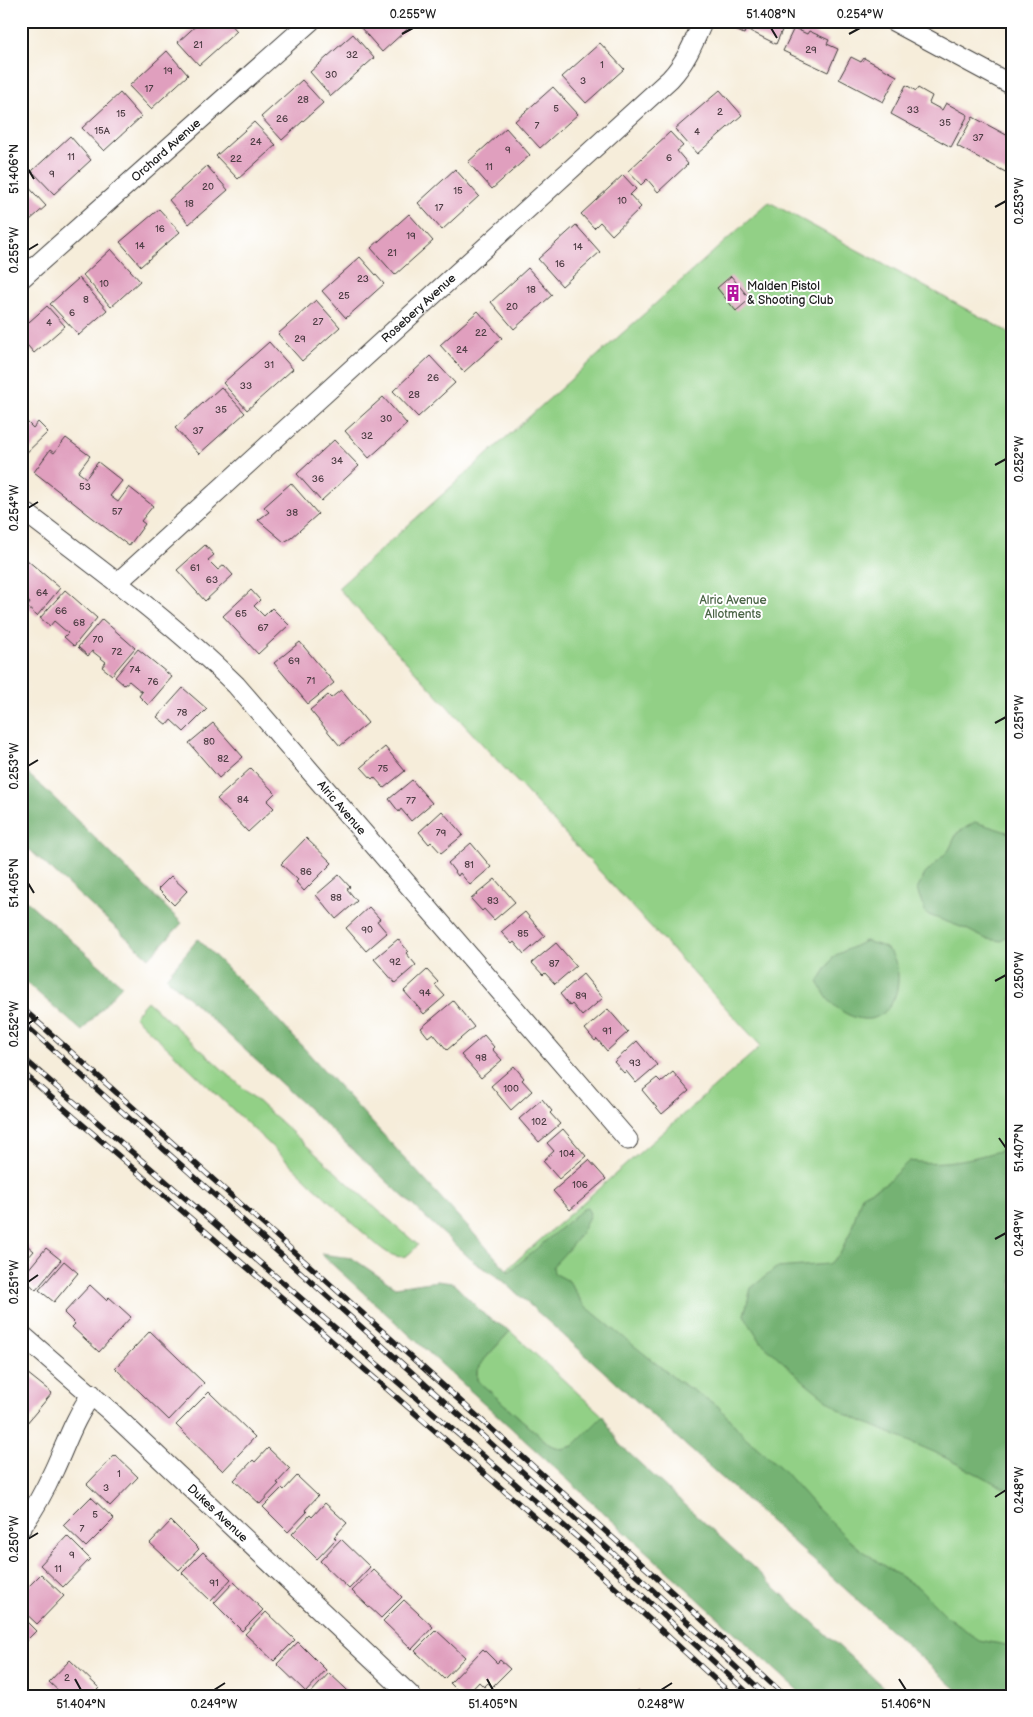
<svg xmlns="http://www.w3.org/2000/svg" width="1033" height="1717" viewBox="0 0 1033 1717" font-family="'Balsamiq Sans',sans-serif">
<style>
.green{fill:#92d086;stroke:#577651}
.forest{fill:#75b273;stroke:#486748}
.building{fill:#e09fbe}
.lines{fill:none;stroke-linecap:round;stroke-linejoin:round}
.street-casing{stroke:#3d3b38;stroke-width:21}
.street{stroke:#fff;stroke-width:19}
.rail-casing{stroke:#1c1c1c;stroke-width:5.5}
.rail{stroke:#fff;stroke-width:4;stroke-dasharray:11;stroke-linecap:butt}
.ticks{fill:none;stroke:#1c1c1c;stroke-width:2}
.labels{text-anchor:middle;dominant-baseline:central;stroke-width:4;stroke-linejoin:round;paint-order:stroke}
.number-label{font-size:10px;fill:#4d3d44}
.street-label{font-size:12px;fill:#1c1c1c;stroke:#fff}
.poi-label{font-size:12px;fill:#1c1c1c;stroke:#fff;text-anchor:start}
.park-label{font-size:12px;fill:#4b6446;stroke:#fff}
.neatline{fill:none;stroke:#1c1c1c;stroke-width:2}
.ticks-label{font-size:12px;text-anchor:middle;fill:#1c1c1c}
</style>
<rect width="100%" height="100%" fill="#fff"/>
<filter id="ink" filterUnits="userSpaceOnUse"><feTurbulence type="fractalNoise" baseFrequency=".02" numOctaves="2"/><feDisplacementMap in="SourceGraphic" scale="10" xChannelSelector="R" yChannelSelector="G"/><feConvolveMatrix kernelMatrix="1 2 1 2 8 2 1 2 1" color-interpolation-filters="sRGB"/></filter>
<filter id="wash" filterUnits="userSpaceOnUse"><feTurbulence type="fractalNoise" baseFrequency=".0096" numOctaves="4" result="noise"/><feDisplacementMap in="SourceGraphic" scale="20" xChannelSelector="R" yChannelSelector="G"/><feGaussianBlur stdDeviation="1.12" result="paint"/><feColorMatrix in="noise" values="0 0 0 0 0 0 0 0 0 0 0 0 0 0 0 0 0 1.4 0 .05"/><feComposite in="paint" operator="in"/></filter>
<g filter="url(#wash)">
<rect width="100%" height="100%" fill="#f6edda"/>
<g class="green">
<polygon points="769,202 1012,334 1012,1696 975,1696 507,1269 761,1046 338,588"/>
<path d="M147 1001 380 1212 418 1245C414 1249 410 1254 406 1256 389 1261 372 1239 360 1230L134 1016Z"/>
<polygon points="510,1331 603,1416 573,1446 562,1449 550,1445 477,1380 477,1371 484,1360"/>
</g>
<g class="forest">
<polygon points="21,768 46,790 182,923 149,958 21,842"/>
<polygon points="975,822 1010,833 1012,836 1012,931 1002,941 986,939 966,929 926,914 917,890 925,874 949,850 957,833"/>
<polygon points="21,896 122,985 82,1031 21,978"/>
<path d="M198 939 268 1009 509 1272 583 1209 587 1208 590 1213C584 1234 567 1251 553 1266L554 1273 569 1281 583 1304 612 1328 678 1381 718 1406 744 1436 782 1469 815 1506 851 1542 881 1564 919 1588 949 1618 979 1640 1012 1646V1696H964L501 1279 475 1263 166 977Z"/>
<path d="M865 941C871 943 882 945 887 949 904 965 901 1000 882 1014 865 1027 839 1013 828 999 824 994 822 988 818 982L834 956Z"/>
<path d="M1012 1147V1494L1008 1490 934 1452 845 1414 806 1383 761 1342 744 1315 751 1288 776 1268 829 1264 840 1254 850 1233 862 1195 886 1183 909 1161C947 1166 976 1158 1012 1147Z"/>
<polygon points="321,1254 352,1258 395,1287 437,1281 453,1283 486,1316 510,1331 484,1360 477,1371 477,1380 550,1445 562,1449 573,1446 603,1416 619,1444 893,1696 804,1696"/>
</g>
<g id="blocks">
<g class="building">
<polygon points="201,21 228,21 237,31 199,65 178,42"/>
<polygon points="369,21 416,21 382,52 361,28"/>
<polygon points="732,21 786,21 776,44 746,29 744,34 729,27"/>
<polygon points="794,28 807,34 809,31 829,40 827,44 838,49 828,72 783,51"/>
<polygon points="353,34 374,58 331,96 310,72"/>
<polygon points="600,43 624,69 586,103 562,77"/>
<polygon points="167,51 188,75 151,109 129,86"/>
<polygon points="851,57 861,62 864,58 897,76 883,102 839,79"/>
<polygon points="302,80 323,103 282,140 261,117"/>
<polygon points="906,85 916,91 918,88 932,96 929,103 942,110 946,103 968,115 951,147 891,114"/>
<polygon points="553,87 578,114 540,148 515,121"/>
<polygon points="720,90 742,115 697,154 675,129"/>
<polygon points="120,93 141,117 104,151 82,128"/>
<polygon points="973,117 1012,138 1011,175 957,146"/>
<polygon points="254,122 276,145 238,179 216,156"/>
<polygon points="506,128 530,155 492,189 468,162"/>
<polygon points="670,132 683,146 677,151 688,164 658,192 647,179 641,185 628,171"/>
<polygon points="70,136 91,160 54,194 32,171"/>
<polygon points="207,166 228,190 189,224 169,200"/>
<polygon points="455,169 479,196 442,230 418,203"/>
<polygon points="623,175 636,189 630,195 641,207 612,235 600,222 594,228 581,214"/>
<polygon points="24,182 46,206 21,228 21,185"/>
<polygon points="159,209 180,232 141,266 120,242"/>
<polygon points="409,214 433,241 395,275 371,248"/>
<polygon points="576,225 600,252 562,286 538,259"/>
<polygon points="111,249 140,281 111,307 83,275"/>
<polygon points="360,257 384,284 346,318 322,291"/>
<polygon points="528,268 552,295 514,329 491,302"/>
<polygon points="731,276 750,299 736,311 717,288"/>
<polygon points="79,278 107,310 79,335 50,304"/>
<polygon points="316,300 340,327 302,361 278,334"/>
<polygon points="47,306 65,326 34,353 21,338 21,329"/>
<polygon points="478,311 502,338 464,372 440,345"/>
<polygon points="269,342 293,369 247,410 223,383"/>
<polygon points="430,356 455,383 418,417 393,391"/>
<polygon points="221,387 245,413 199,454 175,428"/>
<polygon points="383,397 407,424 369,458 345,431"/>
<polygon points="21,406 28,413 23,418 33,428 38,422 48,432 21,458"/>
<polygon points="66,438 90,456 78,472 86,478 98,462 122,481 110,496 118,502 129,487 153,506 141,521 145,524 129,546 34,472 50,450 54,453"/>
<polygon points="334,440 359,466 321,501 297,474"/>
<polygon points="291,483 318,514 291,538 284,542 258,520 269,512 264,507"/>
<polygon points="205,545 214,555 208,560 218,570 224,565 233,575 205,601 177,570"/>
<polygon points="27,560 60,588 37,616 27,607 30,603 21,595 21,566"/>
<polygon points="65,590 97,618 74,646 64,637 68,633 54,621 50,626 40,618"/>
<polygon points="251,590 260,600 254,606 264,616 272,608 289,625 258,654 223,616"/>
<polygon points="102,619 135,648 112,675 102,667 106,662 92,651 88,656 78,647"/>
<polygon points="300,642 334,683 308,704 274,663"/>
<polygon points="138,649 172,677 148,705 139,696 142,692 129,681 124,685 115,677"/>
<polygon points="183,688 207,709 184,732 171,720 167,725 157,717"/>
<polygon points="341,690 368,723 340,746 310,710 328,695 331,698"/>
<polygon points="213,723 243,757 219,778 189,743"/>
<polygon points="385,747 405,771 384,788 374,777 372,779 361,767"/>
<polygon points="251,768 275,793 267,801 274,808 248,832 217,799"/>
<polygon points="412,780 432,803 411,821 401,809 399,812 389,799"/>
<polygon points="442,811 463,835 441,853 431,842 429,844 419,832"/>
<polygon points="306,838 332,863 304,891 296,882 298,880 281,864"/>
<polygon points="471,843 491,867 470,885 460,873 458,876 448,863"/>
<polygon points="339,875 350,887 347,889 357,901 336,919 316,895"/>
<polygon points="171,876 187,891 174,905 158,889"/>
<polygon points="495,879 515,902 494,920 484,909 482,911 471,899"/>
<polygon points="369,907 380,919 377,921 387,933 366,951 346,928"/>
<polygon points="525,912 545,936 524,954 514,942 512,944 501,932"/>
<polygon points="398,939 408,951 406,953 416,965 395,983 374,959"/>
<polygon points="556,943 576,966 555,984 545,973 543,975 532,963"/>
<polygon points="427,970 438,982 435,985 445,996 424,1014 404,991"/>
<polygon points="583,974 603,998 582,1016 572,1004 570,1006 560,994"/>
<polygon points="453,1001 474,1027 447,1050 433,1033 428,1037 421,1028"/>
<polygon points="608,1009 628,1032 607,1051 597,1039 595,1041 585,1029"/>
<polygon points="484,1035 494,1047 492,1049 502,1060 481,1078 461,1055"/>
<polygon points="637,1041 657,1065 636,1083 626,1071 624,1073 614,1062"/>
<polygon points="514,1066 524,1078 522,1080 532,1091 511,1110 491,1086"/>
<polygon points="673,1072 689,1091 662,1114 642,1090 657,1078 661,1082"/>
<polygon points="542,1099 552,1111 550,1113 560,1124 539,1142 519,1119"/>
<polygon points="563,1129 586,1156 559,1179 543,1161 554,1151 547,1143"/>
<polygon points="589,1160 606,1179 570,1210 553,1191"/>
<polygon points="21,1240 34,1251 21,1266"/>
<polygon points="46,1248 61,1260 36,1290 22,1277"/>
<polygon points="64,1261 78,1273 54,1302 39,1290"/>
<polygon points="90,1285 106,1300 109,1297 131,1317 99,1352 72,1327 75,1324 64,1313"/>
<polygon points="150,1331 204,1383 169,1420 115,1368"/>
<polygon points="27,1373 52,1393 21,1430 21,1380"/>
<polygon points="209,1392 255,1437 223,1471 176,1425"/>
<polygon points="21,1434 28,1439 21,1447"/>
<polygon points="268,1448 290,1469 277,1483 279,1484 260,1504 234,1480 253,1460 255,1462"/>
<polygon points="115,1455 138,1477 110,1506 87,1484"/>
<polygon points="297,1476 318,1496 305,1510 307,1512 288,1532 263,1507 282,1488 284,1490"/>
<polygon points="91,1497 114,1519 86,1547 63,1525"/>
<polygon points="325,1503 347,1523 334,1537 336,1539 317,1559 292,1534 310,1515 312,1517"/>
<polygon points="171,1521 199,1549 179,1570 150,1543"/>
<polygon points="67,1536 90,1559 63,1587 40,1565"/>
<polygon points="341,1539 370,1567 349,1589 320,1561"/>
<polygon points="203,1552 231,1579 211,1601 182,1573"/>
<polygon points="373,1569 402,1597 381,1618 352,1591"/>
<polygon points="41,1574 64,1596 37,1624 21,1609 21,1594"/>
<polygon points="234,1582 263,1610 242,1631 214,1603"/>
<polygon points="404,1600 433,1627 412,1649 383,1621"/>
<polygon points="266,1612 295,1640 274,1661 245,1634"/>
<polygon points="21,1616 36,1631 21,1646"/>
<polygon points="436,1630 465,1657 444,1679 415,1651"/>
<polygon points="298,1642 326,1670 306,1692 277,1664"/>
<polygon points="483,1649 497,1663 500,1660 510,1669 492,1687 488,1683 484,1687 479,1682 466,1696 463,1696 450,1683"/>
<polygon points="70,1660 99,1688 91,1696 64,1696 49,1682"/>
<polygon points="329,1673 344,1687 353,1696 310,1696 309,1695"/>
<polygon points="639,1691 642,1696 630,1696"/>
</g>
</g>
</g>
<g filter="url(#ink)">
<use href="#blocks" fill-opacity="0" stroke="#3d3b38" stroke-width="1"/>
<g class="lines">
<g class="street-casing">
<g id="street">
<polyline points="893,21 1012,85"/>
<path id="s1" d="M21 279 311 21"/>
<path id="s2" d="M21 509C94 565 170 620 236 685L628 1140"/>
<path id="s3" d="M117 583 670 79C686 62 694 42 703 21"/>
<path id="s4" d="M21 1334 111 1412 411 1696"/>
<path d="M21 1528C34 1510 45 1490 54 1470 66 1444 75 1417 92 1394"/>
</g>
</g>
<use href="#street" class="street"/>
<g class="rail-casing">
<g id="rail">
<polyline points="21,1007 622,1546 785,1696"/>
<polyline points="21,1021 615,1555 767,1696"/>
<polyline points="21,1056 607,1563 751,1696"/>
<polyline points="21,1071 600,1574 733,1696"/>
</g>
</g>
<use href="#rail" class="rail"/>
</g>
</g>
<path class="ticks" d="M771 28 777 38M402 34 413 28M849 34 860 28M28 169 34 179M995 207 1006 201M28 250 38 244M995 465 1006 459M28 508 38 502M995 723 1006 717M28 766 38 760M28 883 34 893M995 981 1006 975M28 1024 38 1017M999 1138 1006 1148M995 1239 1006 1233M28 1282 38 1275M995 1497 1006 1490M28 1539 38 1533M75 1679 81 1690M487 1679 493 1690M899 1679 906 1690M214 1690 225 1683M661 1690 672 1683"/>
<defs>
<g id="building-bare" transform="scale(1.35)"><path d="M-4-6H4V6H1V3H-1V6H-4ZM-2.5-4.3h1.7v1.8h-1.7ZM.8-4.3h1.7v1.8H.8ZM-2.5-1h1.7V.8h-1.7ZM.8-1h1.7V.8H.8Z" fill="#b5179e" stroke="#fff" stroke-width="2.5" paint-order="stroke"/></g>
</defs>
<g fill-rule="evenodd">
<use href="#building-bare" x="733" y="293"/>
</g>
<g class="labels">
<g class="number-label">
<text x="198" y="45">21</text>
<text x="811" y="50">29</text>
<text x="352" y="55">32</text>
<text x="602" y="65">1</text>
<text x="168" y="71">19</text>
<text x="331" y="75">30</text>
<text x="583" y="81">3</text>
<text x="149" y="89">17</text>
<text x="303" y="100">28</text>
<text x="556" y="109">5</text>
<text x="913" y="110">33</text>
<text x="720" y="112">2</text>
<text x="121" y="114">15</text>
<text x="282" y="119">26</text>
<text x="945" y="123">35</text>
<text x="537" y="126">7</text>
<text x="102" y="131">15A</text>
<text x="697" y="132">4</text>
<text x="978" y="138">37</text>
<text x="256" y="142">24</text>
<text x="508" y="150">9</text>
<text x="71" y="157">11</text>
<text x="669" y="158">6</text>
<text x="236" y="159">22</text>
<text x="489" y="167">11</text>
<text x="52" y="174">9</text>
<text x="208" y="187">20</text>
<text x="458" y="191">15</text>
<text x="622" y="201">10</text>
<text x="189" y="204">18</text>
<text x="439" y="208">17</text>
<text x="160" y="229">16</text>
<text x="411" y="236">19</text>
<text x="140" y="246">14</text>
<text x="578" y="247">14</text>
<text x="392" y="253">21</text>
<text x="560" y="264">16</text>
<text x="363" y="279">23</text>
<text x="104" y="284">10</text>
<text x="531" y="290">18</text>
<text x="344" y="296">25</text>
<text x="86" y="300">8</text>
<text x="512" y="307">20</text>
<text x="72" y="313">6</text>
<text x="318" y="322">27</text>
<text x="49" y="323">4</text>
<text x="481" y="333">22</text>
<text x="300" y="339">29</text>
<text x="462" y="350">24</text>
<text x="269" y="365">31</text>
<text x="433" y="378">26</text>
<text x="246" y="386">33</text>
<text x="414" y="395">28</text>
<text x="221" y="410">35</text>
<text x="386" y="419">30</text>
<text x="198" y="431">37</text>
<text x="367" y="436">32</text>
<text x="337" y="461">34</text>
<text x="318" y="479">36</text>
<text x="85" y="487">53</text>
<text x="117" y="512">57</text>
<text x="292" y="513">38</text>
<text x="195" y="568">61</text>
<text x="212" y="580">63</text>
<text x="42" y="593">64</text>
<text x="61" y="611">66</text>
<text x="241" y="614">65</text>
<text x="79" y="623">68</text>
<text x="263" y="628">67</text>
<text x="98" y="640">70</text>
<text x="117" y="652">72</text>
<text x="294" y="661">69</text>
<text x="135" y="670">74</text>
<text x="311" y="681">71</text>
<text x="153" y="682">76</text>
<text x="182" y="713">78</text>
<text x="209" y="742">80</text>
<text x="223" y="759">82</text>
<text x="383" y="769">75</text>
<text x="243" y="800">84</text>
<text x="411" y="801">77</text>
<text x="441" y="833">79</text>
<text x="469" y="865">81</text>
<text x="306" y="872">86</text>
<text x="336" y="898">88</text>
<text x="493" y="901">83</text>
<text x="367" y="930">90</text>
<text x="523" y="934">85</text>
<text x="395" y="962">92</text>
<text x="554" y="964">87</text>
<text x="425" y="993">94</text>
<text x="581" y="996">89</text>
<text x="607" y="1031">91</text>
<text x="481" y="1058">98</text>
<text x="635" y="1063">93</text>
<text x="511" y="1089">100</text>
<text x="539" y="1122">102</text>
<text x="567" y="1154">104</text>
<text x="580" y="1185">106</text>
<text x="119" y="1474">1</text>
<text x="106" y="1488">3</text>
<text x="95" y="1515">5</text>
<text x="82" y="1529">7</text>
<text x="72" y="1555">9</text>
<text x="58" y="1569">11</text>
<text x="214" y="1583">91</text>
<text x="67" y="1678">2</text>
</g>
<g class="street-label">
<text stroke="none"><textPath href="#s1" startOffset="194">Orchard Avenue</textPath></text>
<text stroke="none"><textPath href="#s3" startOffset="408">Rosebery Avenue</textPath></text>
<text stroke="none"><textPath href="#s2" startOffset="440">Alric Avenue</textPath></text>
<text stroke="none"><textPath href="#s4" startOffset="266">Dukes Avenue</textPath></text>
</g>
<g class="poi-label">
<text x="747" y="286">Malden Pistol<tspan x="747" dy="14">&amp; Shooting Club</tspan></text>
</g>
<g class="park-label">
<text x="733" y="600">Alric Avenue<tspan x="733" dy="14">Allotments</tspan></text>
</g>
</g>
<rect width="1033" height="1717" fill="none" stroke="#fff" stroke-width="55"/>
<rect x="28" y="28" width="978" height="1662" class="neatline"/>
<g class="ticks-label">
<text x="413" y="18">0.255°W</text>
<text x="771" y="18">51.408°N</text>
<text x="860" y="18">0.254°W</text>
<text transform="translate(14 169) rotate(-90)" y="4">51.406°N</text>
<text transform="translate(1019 201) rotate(-90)" y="4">0.253°W</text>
<text transform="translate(14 250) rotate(-90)" y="4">0.255°W</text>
<text transform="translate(1019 459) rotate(-90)" y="4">0.252°W</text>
<text transform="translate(14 508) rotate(-90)" y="4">0.254°W</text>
<text transform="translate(1019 717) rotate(-90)" y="4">0.251°W</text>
<text transform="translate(14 766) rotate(-90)" y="4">0.253°W</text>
<text transform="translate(14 883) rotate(-90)" y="4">51.405°N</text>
<text transform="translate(1019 975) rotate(-90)" y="4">0.250°W</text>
<text transform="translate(14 1024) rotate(-90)" y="4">0.252°W</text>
<text transform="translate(1019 1148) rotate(-90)" y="4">51.407°N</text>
<text transform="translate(1019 1233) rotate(-90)" y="4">0.249°W</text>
<text transform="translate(14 1282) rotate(-90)" y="4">0.251°W</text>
<text transform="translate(1019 1490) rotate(-90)" y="4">0.248°W</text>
<text transform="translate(14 1539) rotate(-90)" y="4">0.250°W</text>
<text x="81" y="1708">51.404°N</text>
<text x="214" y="1708">0.249°W</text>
<text x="493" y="1708">51.405°N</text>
<text x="661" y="1708">0.248°W</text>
<text x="906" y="1708">51.406°N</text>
</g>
</svg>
